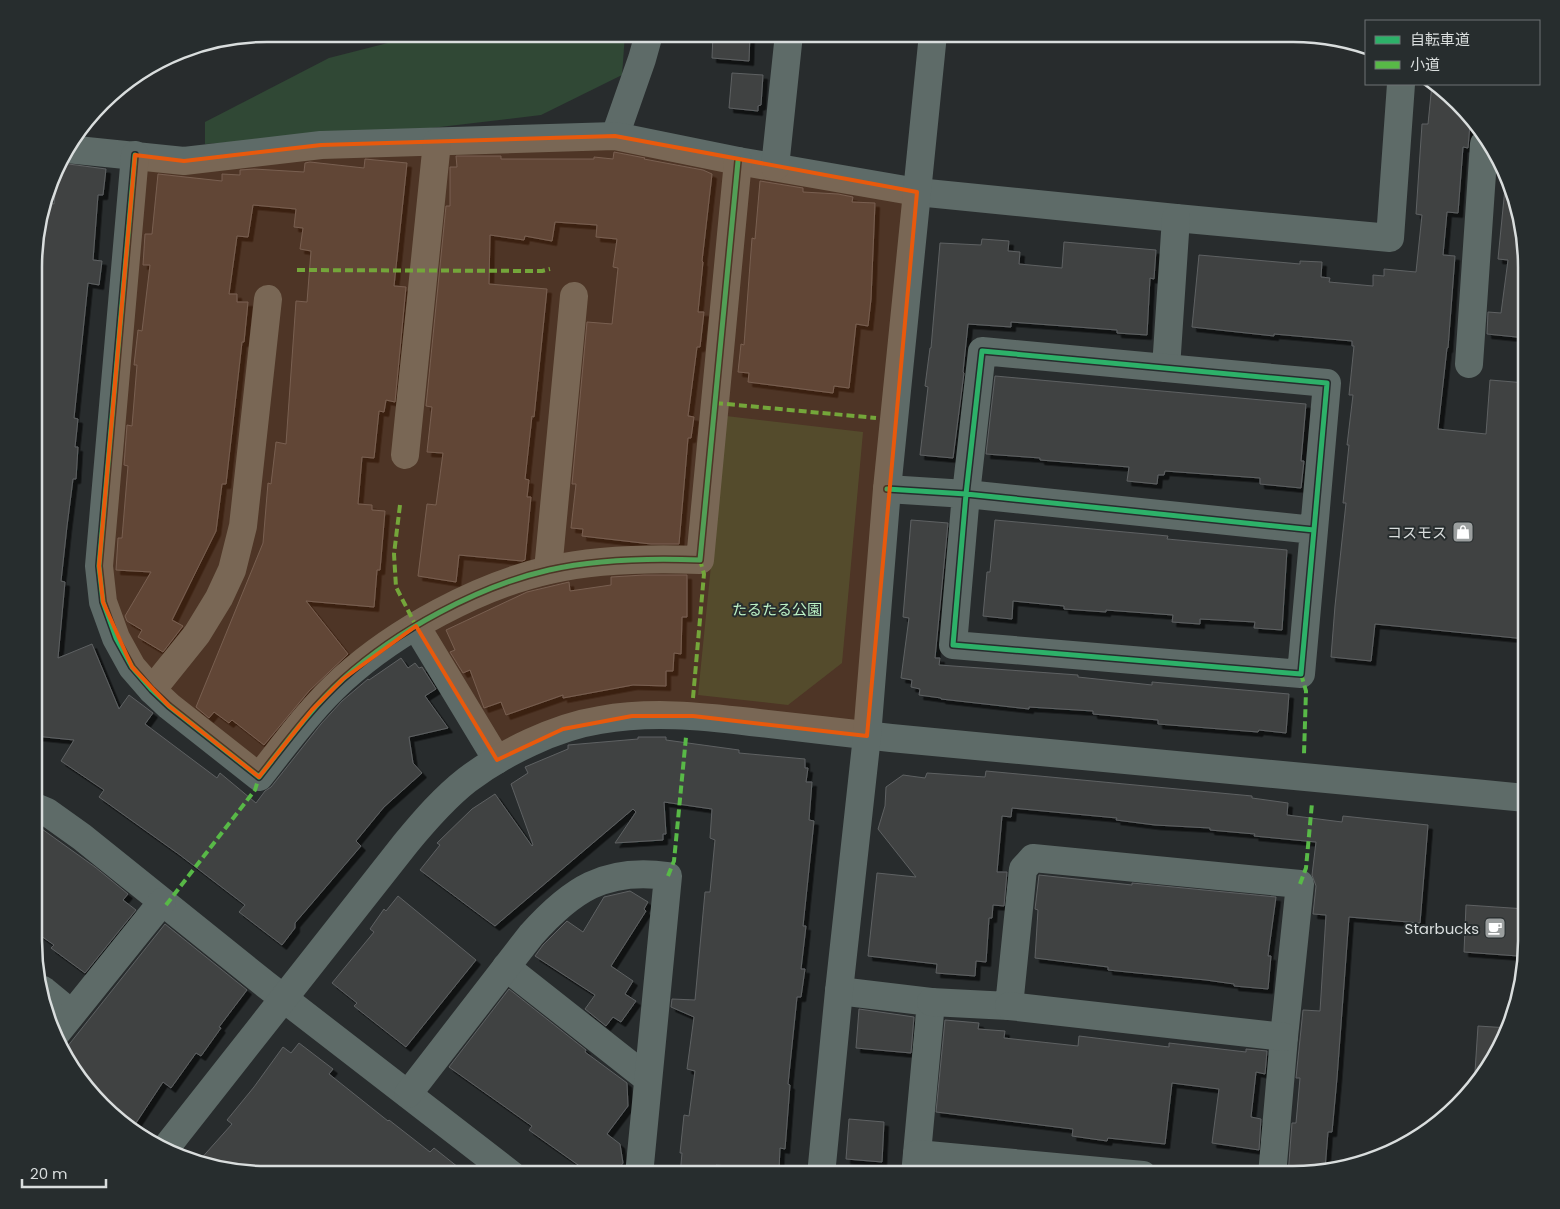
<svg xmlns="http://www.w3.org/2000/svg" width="1560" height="1209" viewBox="0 0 1560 1209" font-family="Poppins,'Noto Sans JP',sans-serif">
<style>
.green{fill:#304835}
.building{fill:#404243;stroke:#5e6162;filter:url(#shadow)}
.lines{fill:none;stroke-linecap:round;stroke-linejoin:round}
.minor{stroke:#5e6b68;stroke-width:28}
.quiet{stroke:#58b947;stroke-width:4;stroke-dasharray:8 4;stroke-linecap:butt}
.cycleway-casing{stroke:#272d2e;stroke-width:8}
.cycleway{stroke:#2db169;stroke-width:5}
.marked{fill:#e8590c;fill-opacity:0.2;stroke:#e8590c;stroke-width:4;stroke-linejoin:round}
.labels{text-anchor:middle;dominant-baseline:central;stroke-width:4;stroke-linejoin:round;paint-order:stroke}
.poi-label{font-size:15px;fill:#d9dddd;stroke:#272d2e;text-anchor:end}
.park-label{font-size:15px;fill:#bdf3c6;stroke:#272d2e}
.rim{fill:none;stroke:#d9dddd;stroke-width:2.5}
</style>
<defs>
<filter id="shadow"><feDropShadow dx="4.5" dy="4.5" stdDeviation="0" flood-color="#0009"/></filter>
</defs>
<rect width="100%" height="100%" fill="#282c2d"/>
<g class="green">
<polygon points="423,34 625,34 622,75 541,115 406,131 205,144 205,122 329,58"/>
<polygon points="726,416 863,432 842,663 788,705 698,695"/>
</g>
<g class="building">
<polygon points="713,34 750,34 749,61 712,58"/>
<polygon points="732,73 763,75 761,105 758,106 758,111 729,108"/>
<polygon points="1432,84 1447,92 1470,124 1468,148 1463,147 1458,213 1447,212 1443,255 1455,256 1448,348 1447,348 1438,429 1486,434 1490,380 1526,383 1526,639 1375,624 1371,661 1331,657 1335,606 1346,503 1343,503 1349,445 1347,445 1353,395 1349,395 1354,346 1352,346 1352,341 1274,334 1274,336 1192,327 1199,255 1300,264 1300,261 1322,262 1321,277 1330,278 1329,282 1373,286 1373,275 1384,276 1384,269 1416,272 1422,215 1416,214 1422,124 1428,124"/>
<polygon points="614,152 645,158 644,159 703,170 712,174 702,261 703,262 698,312 704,312 700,347 697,347 688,416 694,417 691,438 688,438 679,544 651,544 582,536 583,529 571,528 576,484 572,484 587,322 612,324 618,268 613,267 617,239 596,237 597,225 555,222 552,241 525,236 524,240 490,235 489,284 547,289 534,417 532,416 525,479 529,480 527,497 531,497 525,560 522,561 459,555 456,582 418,576 427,504 436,505 443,453 427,452 432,407 426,406 446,206 450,206 450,167 457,167 456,156 501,156 501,159 594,159 594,157 613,159"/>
<polygon points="365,159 407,163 394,286 406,287 395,402 386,400 384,412 379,411 374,458 362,457 358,504 372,505 372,510 385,511 380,570 377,570 374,607 306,601 348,654 309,691 264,745 232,720 229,723 214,712 209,718 196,707 263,543 268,483 271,484 276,442 286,444 296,301 307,302 311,251 300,249 303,228 294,227 296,209 253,205 248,237 237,236 229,294 237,294 237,302 248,302 244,342 242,342 226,484 222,484 216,531 172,620 183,626 163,652 138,637 142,630 127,621 125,616 151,572 116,570 118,538 122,538 128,466 124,465 127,425 132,426 137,365 134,365 138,330 142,331 150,265 143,265 145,234 152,234 158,174 222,181 222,174 240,175 240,170 254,169 304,172 305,163 310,162 364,168"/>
<polygon points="61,163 106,169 103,195 98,195 93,260 102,261 99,285 88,283 74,418 78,419 75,447 78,447 76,479 73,479 67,526 61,581 65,582 58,658 92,644 119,709 129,695 153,713 145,724 217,778 220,773 256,803 265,791 271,787 321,724 342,701 368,679 369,680 401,658 408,668 415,663 419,668 422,667 436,689 425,696 448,728 409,737 413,763 422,773 384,807 356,841 361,846 295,923 295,928 282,945 239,912 245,905 180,855 99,797 104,790 61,761 74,740 35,736 36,237 47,203 54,204 57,174"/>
<polygon points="760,181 803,188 803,192 838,194 853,197 852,202 875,203 871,299 868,326 856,324 849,388 834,386 833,393 748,382 749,373 738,372 741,344 744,345 752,238 755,239"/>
<polygon points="1505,188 1510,188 1526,267 1526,338 1487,334 1488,312 1501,313 1508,260 1498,259"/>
<polygon points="982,239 1009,241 1008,251 1020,252 1019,264 1062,268 1064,242 1156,250 1154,279 1150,278 1147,335 1117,333 1117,330 1011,322 1011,327 968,324 963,372 964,373 953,458 920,455 928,387 925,386 930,348 931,348 940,243 981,245"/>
<polygon points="995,376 1306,404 1301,461 1304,461 1301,488 1260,484 1260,478 1165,471 1164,475 1158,475 1157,484 1127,481 1129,467 1040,460 1040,458 986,454"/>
<polygon points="911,520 948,523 935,658 940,658 939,665 1078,675 1078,677 1152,685 1152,682 1289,694 1286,733 1259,730 1258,732 1158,724 1158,720 1093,714 1093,711 1029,707 1029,709 941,699 941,698 919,695 920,689 911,687 912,680 901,678 909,618 903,617"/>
<polygon points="995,520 1168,536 1167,539 1287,550 1282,630 1254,628 1255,622 1200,619 1200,624 1172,622 1173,615 1106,610 1106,612 1064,609 1064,606 1013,601 1012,619 983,616 987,572 990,572"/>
<polygon points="644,575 687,575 687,617 682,617 681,654 674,653 673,671 666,671 666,686 633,685 563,698 563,695 506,715 501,702 484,708 470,670 463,673 450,652 455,650 446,630 527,592 569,582 570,591 611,585 611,577"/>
<polygon points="638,737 666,737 666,740 739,750 739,753 805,759 805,768 808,768 806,782 812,782 809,820 814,821 803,926 806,926 801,969 805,969 801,997 797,997 788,1084 790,1085 785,1149 780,1148 779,1170 716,1165 716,1175 680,1175 682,1153 680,1153 684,1115 689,1116 695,1071 687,1069 694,1017 671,1007 672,999 695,1000 705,892 710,892 715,840 710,838 712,809 664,802 666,834 663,834 663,840 615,843 636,812 633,809 495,926 420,870 440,845 437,843 472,809 495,794 532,846 533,845 511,784 528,773 525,767 568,749 568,745 638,739"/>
<polygon points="986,771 1252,796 1252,798 1288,803 1287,815 1342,822 1343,816 1428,825 1420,923 1349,917 1337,1078 1332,1132 1328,1132 1325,1169 1288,1175 1292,1123 1296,1123 1300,1078 1296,1078 1303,1010 1320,1011 1326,915 1313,914 1316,886 1312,875 1316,842 1254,836 1255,834 1210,830 1210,828 1155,825 1116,820 1117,818 1012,808 1011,817 1002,816 997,872 1007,872 1004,906 993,905 992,918 989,918 986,962 976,961 975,976 936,973 937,964 868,956 877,873 916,877 878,829 885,806 886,787 903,775 925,778 927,773 985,777"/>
<polygon points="35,824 95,867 128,894 123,900 136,910 85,973 51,948 54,945 34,931"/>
<polygon points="1039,875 1132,885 1132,883 1276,897 1268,956 1271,956 1268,989 1234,986 1234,984 1206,980 1108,970 1108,967 1035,958 1038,910 1035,909"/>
<polygon points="630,891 648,902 644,909 646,911 611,966 633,981 625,994 636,1001 621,1022 613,1017 606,1026 585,1009 595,995 535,956 543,945 567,921 583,932 604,897"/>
<polygon points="398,896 476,960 406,1047 354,1006 357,1003 332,983 374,932 370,929 384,909 386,911"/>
<polygon points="1466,905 1526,909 1526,948 1519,948 1518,956 1464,952"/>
<polygon points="165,924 247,990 219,1027 221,1028 201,1056 196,1053 171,1088 163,1082 132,1129 113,1117 63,1052"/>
<polygon points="509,989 586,1050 585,1052 627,1083 628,1106 607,1134 620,1144 623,1163 614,1175 575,1175 581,1167 529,1130 532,1126 449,1067"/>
<polygon points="859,1009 914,1017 911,1053 856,1048"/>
<polygon points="945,1020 979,1023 978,1029 1005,1031 1004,1038 1078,1046 1079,1036 1169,1047 1169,1043 1246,1052 1246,1049 1267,1051 1265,1074 1256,1072 1251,1117 1261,1119 1259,1150 1212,1143 1219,1089 1172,1083 1165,1144 1108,1138 1107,1141 1072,1136 1073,1129 936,1112"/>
<polygon points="1478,1026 1509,1028 1474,1087"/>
<polygon points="299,1043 333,1069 329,1074 388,1121 389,1120 430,1152 434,1148 468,1175 252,1175 198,1162 232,1124 227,1120 254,1087 283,1047 291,1053"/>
<polygon points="849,1119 884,1122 882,1162 846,1159"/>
</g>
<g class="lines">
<g class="minor">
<polyline points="615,136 642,59 649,34"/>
<polyline points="67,149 184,161 321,145 615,136 738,161 917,192 1176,218 1390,238 1401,84"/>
<path d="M135 155 99 566 103 602 116 638 132 667 152 690 169 706 259 777C286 743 311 708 343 679 396 631 478 586 549 570 598 559 650 558 700 560L738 161"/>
<polyline points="775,167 789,34"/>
<polyline points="1469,364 1484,144"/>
<polyline points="1166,368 1176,218"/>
<polyline points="405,455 437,142"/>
<polyline points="887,489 966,494 1314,530 1301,674 953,645 966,494 982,351 1327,383 1314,530"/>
<polyline points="548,570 574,296"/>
<polyline points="416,626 497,760"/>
<polyline points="152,690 197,634 219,598 232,570 243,526 268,299"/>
<polyline points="35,807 47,812 82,837 265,984 512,1175"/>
<polyline points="506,967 648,1079"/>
<polyline points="43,990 71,1013"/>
<polyline points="839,991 931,1002 915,1175"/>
<polyline points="931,1002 1009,1006 1023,869 1033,858 1300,884 1284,1037 1272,1175"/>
<polyline points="1009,1006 1284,1037"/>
<polyline points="55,1035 162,902"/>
<path d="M408 1094 531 935C571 890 605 867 668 876L639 1175"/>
<path d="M165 1149 406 843C425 820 444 798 467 780 503 753 555 727 600 720 651 711 700 716 751 722 798 727 844 733 891 738 1102 757 1314 778 1526 798"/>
<polyline points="917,1154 1143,1175"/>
<polyline points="821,1175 839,991 867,736 887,489 933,34"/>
</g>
<g class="quiet">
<polyline points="297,270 542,271 550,269"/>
<polyline points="715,403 876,418"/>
<polyline points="400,505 394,554 396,587 416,626"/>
<polyline points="1301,674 1306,691 1304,754"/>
<polyline points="693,698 704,574 700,560"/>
<polyline points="668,876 674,861 686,737"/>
<polyline points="1300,884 1306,868 1312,803"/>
<polyline points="166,905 255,790 259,777"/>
</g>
<g class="cycleway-casing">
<g id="cycleway">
<path d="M135 155 99 566 103 602 116 638 132 667 152 690 169 706 259 777C286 743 311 708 343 679 396 631 478 586 549 570 598 559 650 558 700 560L738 161"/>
<polyline points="887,489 966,494 1314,530 1301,674 953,645 966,494 982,351 1327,383 1314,530"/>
</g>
</g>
<use href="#cycleway" class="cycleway"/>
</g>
<path class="marked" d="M615 136 917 192 867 736 693 716H632L563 729 497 760 416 626 343 679 312 710 259 777 169 706 132 667 103 602 99 566 135 155 184 161 321 145Z"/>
<defs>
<g id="shop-square" transform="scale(1.125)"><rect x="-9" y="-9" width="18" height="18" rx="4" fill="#9b9f9f" stroke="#272d2e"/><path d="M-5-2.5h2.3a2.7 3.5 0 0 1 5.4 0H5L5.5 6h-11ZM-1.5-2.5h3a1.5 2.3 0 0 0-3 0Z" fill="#fff"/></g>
<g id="cafe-square" transform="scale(1.125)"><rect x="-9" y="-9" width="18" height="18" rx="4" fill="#9b9f9f" stroke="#272d2e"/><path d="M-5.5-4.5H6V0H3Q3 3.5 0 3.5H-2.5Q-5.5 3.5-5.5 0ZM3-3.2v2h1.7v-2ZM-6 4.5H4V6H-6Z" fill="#fff"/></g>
</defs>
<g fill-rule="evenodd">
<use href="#shop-square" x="1463" y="532"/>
<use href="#cafe-square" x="1495" y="928"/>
</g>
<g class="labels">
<g class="poi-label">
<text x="1447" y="532">コスモス</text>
<text x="1479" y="928">Starbucks</text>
</g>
<g class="park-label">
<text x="777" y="609">たるたる公園</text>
</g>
</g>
<path d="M0 0H1560V1209H0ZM267 42H1293A225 225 0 0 1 1518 267V941A225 225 0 0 1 1293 1166H267A225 225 0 0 1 42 941V267A225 225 0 0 1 267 42Z" fill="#272d2e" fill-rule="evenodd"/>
<path class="rim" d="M267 42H1293A225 225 0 0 1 1518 267V941A225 225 0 0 1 1293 1166H267A225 225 0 0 1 42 941V267A225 225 0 0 1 267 42Z"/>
<rect x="1365" y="20" width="175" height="65" fill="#272d2e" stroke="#6e7374"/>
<rect x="1375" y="36" width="25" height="8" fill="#2db169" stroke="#6e7374"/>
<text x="1410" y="45" font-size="15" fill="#d9dddd">自転車道</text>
<rect x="1375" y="61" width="25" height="8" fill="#58b947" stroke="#6e7374"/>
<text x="1410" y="70" font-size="15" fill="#d9dddd">小道</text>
<path d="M22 1179v8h84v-8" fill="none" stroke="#d9dddd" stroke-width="2.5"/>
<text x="30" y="1179" font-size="15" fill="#d9dddd" stroke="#272d2e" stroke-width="4" paint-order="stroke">20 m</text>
</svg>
